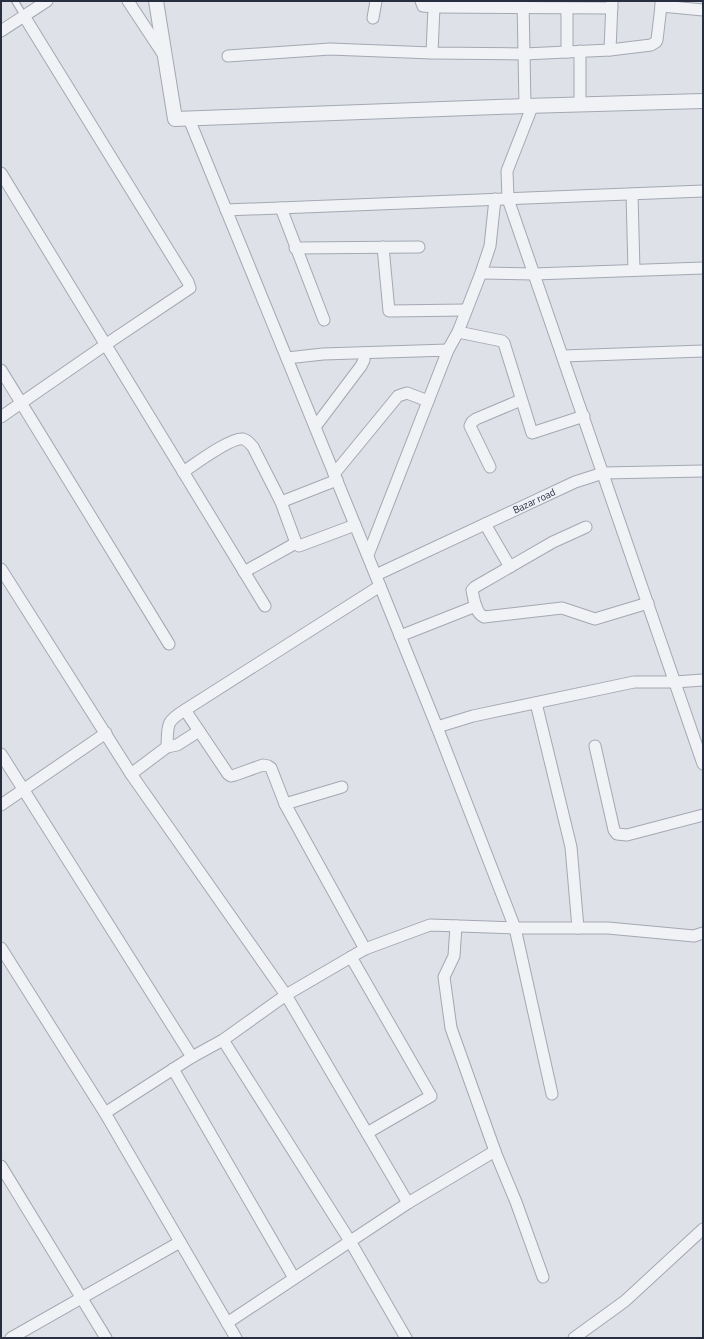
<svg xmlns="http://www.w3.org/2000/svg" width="704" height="1339" viewBox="0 0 704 1339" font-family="'Titillium Web',sans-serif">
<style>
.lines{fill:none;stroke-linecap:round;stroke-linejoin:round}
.service-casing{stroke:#a3a8b2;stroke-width:8}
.minor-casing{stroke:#a3a8b2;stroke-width:13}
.tertiary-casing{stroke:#a3a8b2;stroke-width:16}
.service{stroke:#f1f2f6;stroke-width:5.5}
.minor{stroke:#f1f2f6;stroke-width:11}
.tertiary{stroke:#f1f2f6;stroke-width:14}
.labels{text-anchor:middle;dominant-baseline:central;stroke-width:3;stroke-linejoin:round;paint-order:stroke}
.street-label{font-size:10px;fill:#272e3f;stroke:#eef0f6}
</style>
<rect width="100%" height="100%" fill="#dee1e8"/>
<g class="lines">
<g class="service-casing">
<polyline id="service" points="15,1 24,16"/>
</g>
<g class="minor-casing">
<g id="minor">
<polyline points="128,1 163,54"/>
<polyline points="421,1 423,6 434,7 432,53 524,54 610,50 651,45 656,42 657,40 661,6"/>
<polyline points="523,1 525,106"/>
<polyline points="661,1 661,6 703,10"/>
<polyline points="434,7 612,8"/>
<polyline points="567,8 567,52"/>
<polyline points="373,18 376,1"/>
<polyline points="1,31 47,1"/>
<polyline points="610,50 612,2"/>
<polyline points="580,51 580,105"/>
<polyline points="228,56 330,49 432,53"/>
<polyline points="532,107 507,171 508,199 703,764"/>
<polyline points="189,119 380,586 437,727 515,928 552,1094"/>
<polyline points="1,173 265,606"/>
<polyline points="632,194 634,270"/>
<polyline points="281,208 324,320"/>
<polyline points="226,210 703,191"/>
<polyline points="383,247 389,311 466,310"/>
<polyline points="295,248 419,247"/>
<polyline points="481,273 534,274 703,268"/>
<polyline points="458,332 502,341 504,343 532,433 584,416"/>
<polyline points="448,350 458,332 481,273 490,246 495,199"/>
<polyline points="563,356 703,351"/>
<polyline points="287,358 323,354 448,350 368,555"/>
<polyline points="1,370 169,644"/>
<polyline points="1,417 105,345 190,288 188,282 24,16"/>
<polyline points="315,427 361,366 364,360 364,353"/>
<polyline points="490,467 470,426 472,422 476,419 521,400"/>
<path d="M183 472C194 465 231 437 243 439 248 440 250 444 253 447L281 502 337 480"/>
<polyline points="334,474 398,396 407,393 428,401"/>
<polyline points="281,502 296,543 299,546 355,525"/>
<polyline points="485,524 510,567"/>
<path d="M586 527 553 542 475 587 472 590C474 599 475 613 484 617L562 608 595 619 648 603"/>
<polyline points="1,569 131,774 286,995 408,1203"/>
<polyline points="244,572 296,543"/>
<polyline points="376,575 575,482 603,473 703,471"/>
<polyline points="400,636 476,606"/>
<polyline points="536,703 571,847 578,928"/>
<polyline points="437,727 473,716 634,682 675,682 703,680"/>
<polyline points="595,746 614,830 617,834 627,835 703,815"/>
<path d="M167 747C168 725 165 722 185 710"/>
<polyline points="1,754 192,1057"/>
<polyline points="131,774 167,747 177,745 199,731"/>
<polyline points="342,787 285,804 365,949"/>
<polyline points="285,804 271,768 268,766 263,765 235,775 231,776 228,774 185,710 380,586"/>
<polyline points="1,805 106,733"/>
<polyline points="456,926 454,956 444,977 451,1028 496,1154 516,1202 543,1277"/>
<polyline points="1,948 105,1113 236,1338"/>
<polyline points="351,957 431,1096 367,1133"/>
<polyline points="223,1040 350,1241 406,1338"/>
<polyline points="173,1069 294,1278"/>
<polyline points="105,1113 192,1057 223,1040 286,995 351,957 365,949 430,925 515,928 608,928 694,936 703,933"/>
<polyline points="1,1166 106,1338"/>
<polyline points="227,1323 408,1203 495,1151"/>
<polyline points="11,1338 180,1242"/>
<polyline points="574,1338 625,1301 703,1229"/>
</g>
</g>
<g class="tertiary-casing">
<polyline id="tertiary" points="156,1 175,119 525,106 703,101"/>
</g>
<use href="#service" class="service"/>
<use href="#minor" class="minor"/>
<use href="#tertiary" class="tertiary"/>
</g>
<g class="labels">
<g class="street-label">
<text transform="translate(534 501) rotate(-25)">Bazar road</text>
</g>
</g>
<rect width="704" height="1339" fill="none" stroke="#272e3f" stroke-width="4"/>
</svg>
